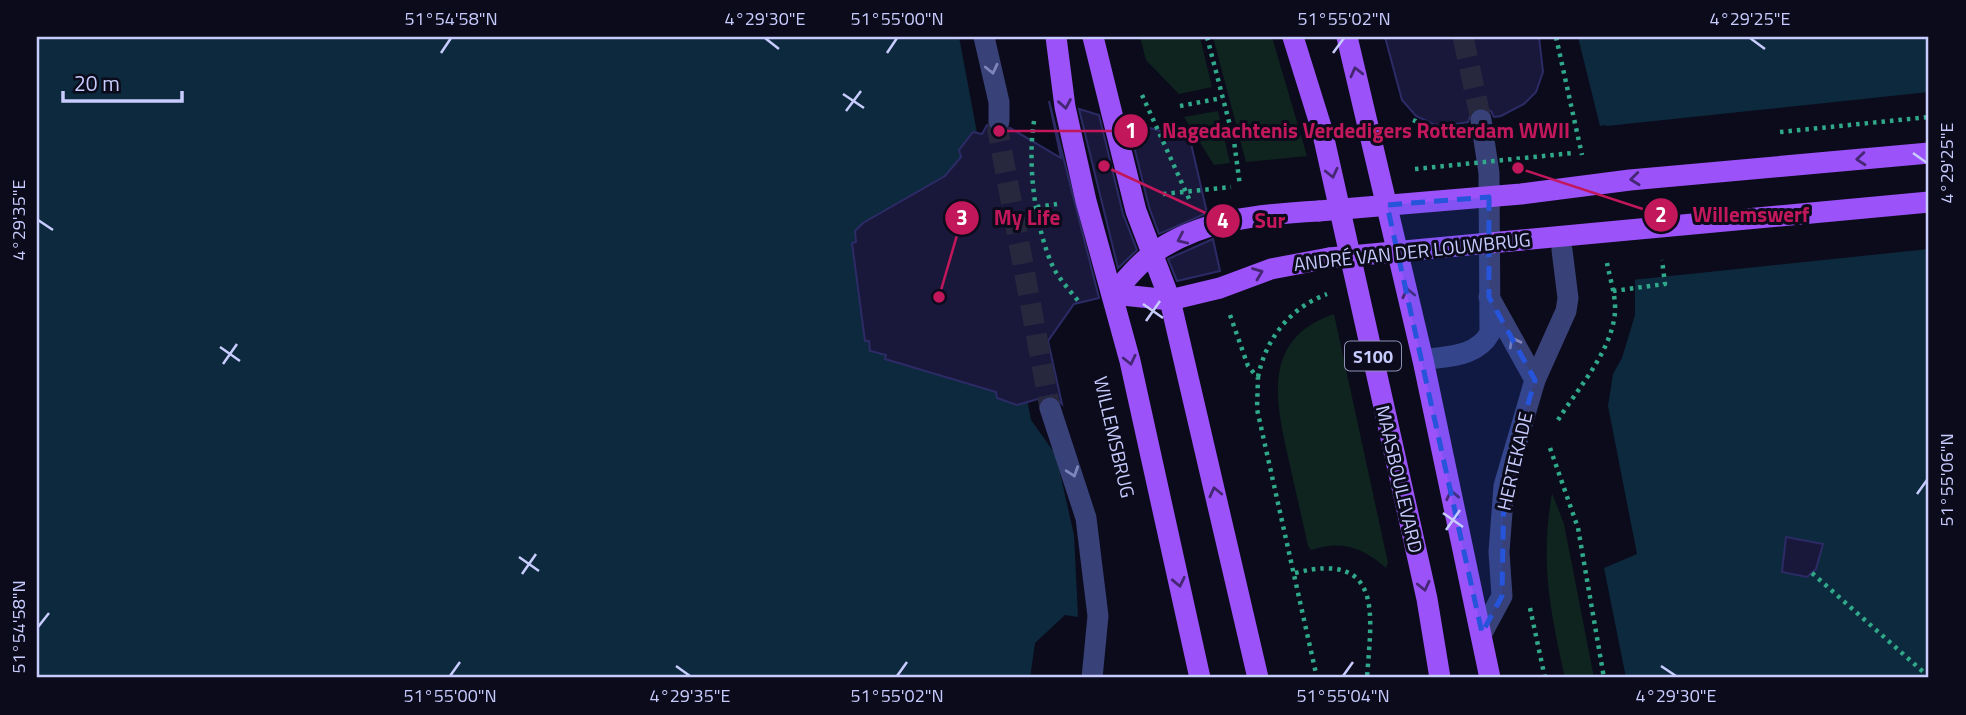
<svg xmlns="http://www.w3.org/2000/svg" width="1966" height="715" viewBox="0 0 1966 715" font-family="'Titillium Web',sans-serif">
<rect width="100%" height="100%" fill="#0b0b1b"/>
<!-- green -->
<g fill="#0f241f">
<path d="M1140,37H1200L1212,87L1179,94L1146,60Z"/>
<path d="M1213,37H1272L1307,156L1246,162Z"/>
<path d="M1218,111L1230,163L1214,165L1184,117Z"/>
<path d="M1334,314L1388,563L1386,568C1362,547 1342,540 1311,550L1308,546C1302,518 1295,489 1289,461C1276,403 1260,339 1334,314Z"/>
<path d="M1552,493L1564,524L1594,678H1565C1550,609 1540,564 1552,493Z"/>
</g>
<!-- water -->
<g fill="#0d293d">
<path d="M37,37H959L1031,420L1056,455L1074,535L1078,617L1065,615L1035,643L1030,678H37Z"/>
<path d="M1578,37H1929V678H1626L1604,568L1637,554L1608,406L1613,374L1622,358L1635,315V280L1627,249L1606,125L1600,126Z"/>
</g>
<!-- pier -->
<path fill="#0b0b1b" d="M1929,92V249L1632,280L1623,250L1603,128L1597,127Z"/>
<!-- building -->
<g fill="#19183b" stroke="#2c2b66" stroke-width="2">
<path d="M1385,37H1539L1543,72L1536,92L1524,104L1501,116L1494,117L1491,111L1480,107L1472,110L1468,122L1443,126L1433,124L1416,116L1402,100Z"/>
<path d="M1049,101L1099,298L1074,304L1048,341L1062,404L1052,395L1017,405L997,398L996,392L885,359L886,355L870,351L869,341H865L852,243L856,242L855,231L863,223L945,176L961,157L959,150L973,132L982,134L987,125L998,134L1010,128L1061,158Z"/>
<path d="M1079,109L1099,115L1123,214L1137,250L1118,268Z"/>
<path d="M1128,122L1190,139L1207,213L1159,234L1149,207Z"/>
<path d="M1213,239L1220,271L1177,281L1168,259Z"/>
<path d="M1786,537L1823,544L1816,569L1807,577L1782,572Z"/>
</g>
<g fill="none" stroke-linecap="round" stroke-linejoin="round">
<!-- minor-tunnel -->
<g stroke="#27283d" stroke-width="21" stroke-dasharray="21 10" stroke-linecap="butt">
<path d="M1463,37L1481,120"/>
<path d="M999,121L998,131L1050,408"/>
</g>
<!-- path -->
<g stroke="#30a88a" stroke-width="4.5" stroke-dasharray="3.5 5" stroke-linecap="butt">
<path d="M1207,37L1234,141L1240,186"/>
<path d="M1556,37L1582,155"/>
<path d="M1142,95L1190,201"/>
<path d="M1180,106L1222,98"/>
<path d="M1413,120L1438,131H1453"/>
<path d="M1034,121C1027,164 1035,229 1054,269C1061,281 1071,292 1080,303"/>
<path d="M1163,194L1231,187"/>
<path d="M1037,207L1057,204"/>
<path d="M1613,291L1665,284L1662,260"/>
<path d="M1230,315L1248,366L1258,378L1257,409L1317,678"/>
<path d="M1258,377C1266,338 1290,308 1327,294"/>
<path d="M1558,420C1578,388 1612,351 1615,312C1616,296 1610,279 1607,263"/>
<path d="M1550,448L1578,528L1604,678"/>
<path d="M1295,573C1385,550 1371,617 1367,678"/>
<path d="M1812,573L1929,677"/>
<path d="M1530,608L1545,678"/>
</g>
<!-- minor -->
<g stroke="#384178" stroke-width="21">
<path d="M984,37L999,102V121"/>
<path d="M1423,360C1447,356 1477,357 1490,333L1489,173L1481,120"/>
<path d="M1535,380L1566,311L1568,298L1562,250"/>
<path d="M1050,408L1086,518L1098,616L1092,678"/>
<path d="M1482,633L1502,596L1499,552L1504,486L1535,380L1489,297"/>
</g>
<!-- major -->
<g stroke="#9b52f9" stroke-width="21">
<path d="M1056,37L1065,107L1086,201L1130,361L1200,678"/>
<path d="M1093,37L1136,211L1170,300L1258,678"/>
<path d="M1293,37L1322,130L1427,599L1440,678"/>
<path d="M1347,37L1423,360L1490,678"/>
<path d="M1113,294C1125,281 1137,265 1151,255C1199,219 1262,214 1319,211"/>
<path d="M1113,294L1170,300L1220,288L1271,269L1329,258"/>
</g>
<!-- path-bridge -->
<g stroke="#30a88a" stroke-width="4.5" stroke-dasharray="3.5 5" stroke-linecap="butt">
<path d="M1780,132L1929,117"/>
<path d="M1415,169L1573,153"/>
</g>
<!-- major-bridge -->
<g stroke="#9b52f9" stroke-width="21">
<path d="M1319,211L1521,194L1630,180L1929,153"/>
<path d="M1329,258L1929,202"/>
</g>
</g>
<!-- one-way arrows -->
<defs><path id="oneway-chevron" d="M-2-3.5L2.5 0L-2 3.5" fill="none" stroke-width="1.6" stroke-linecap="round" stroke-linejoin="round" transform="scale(1.75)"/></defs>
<g stroke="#8086ba">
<use href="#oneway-chevron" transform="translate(992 69) rotate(77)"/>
<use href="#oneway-chevron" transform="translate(1514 342) rotate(-118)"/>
<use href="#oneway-chevron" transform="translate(1073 472) rotate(71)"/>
</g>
<g stroke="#452774">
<use href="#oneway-chevron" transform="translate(1356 72) rotate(-104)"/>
<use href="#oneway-chevron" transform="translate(1065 104) rotate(80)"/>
<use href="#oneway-chevron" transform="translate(1861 159) rotate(175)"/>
<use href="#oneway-chevron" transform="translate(1332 173) rotate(77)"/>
<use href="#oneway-chevron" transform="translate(1635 179) rotate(174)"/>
<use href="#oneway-chevron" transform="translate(1182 239) rotate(155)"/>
<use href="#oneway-chevron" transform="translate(1258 273) rotate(-21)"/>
<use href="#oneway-chevron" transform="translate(1408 293) rotate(-103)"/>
<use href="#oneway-chevron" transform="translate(1130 360) rotate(77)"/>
<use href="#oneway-chevron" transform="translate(1215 492) rotate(-103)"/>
<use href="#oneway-chevron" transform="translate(1452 495) rotate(-102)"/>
<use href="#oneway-chevron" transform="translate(1179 582) rotate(78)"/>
<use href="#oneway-chevron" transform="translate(1424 586) rotate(77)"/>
</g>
<!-- marked area -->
<path fill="#2654da" fill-opacity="0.2" stroke="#2654da" stroke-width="5" stroke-dasharray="14 9" stroke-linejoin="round" d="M1489,197V297L1535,380L1504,486L1502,596L1482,633L1387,205Z"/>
<!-- ticks -->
<path fill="none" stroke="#c7cbfd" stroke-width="2.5" d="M765,38L779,49M1750,38L1765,49M441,53L451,38M887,53L897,38M1333,53L1344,38M843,94L864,108M846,111L861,91M1913,153L1927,163M38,220L53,230M1143,304L1163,318M1146,321L1160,301M220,347L240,361M223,364L237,344M1917,494L1927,480M1443,513L1463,527M1446,530L1460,510M519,557L539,571M522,574L536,554M38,627L49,613M676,666L690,676M1661,666L1676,676M450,676L460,662M897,676L907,662M1343,676L1353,662"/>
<g text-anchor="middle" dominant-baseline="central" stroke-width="6" stroke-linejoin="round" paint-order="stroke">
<!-- shield labels -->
<rect fill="#0b0b1b" stroke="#8f91b9" stroke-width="2" x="1345" y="341.5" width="56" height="29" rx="5"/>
<g font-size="18" font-weight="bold" fill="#c7cbfd">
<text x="1373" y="356">S100</text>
</g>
<!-- street labels -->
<g font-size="19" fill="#c7cbfd" stroke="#0b0b1b">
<text transform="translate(1412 251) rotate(-6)">ANDRÉ VAN DER LOUWBRUG</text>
<text transform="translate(1115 437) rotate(77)">WILLEMSBRUG</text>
<text transform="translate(1514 461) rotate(-77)">HERTEKADE</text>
<text transform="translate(1400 479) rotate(77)">MAASBOULEVARD</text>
</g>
</g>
<!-- callouts -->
<path fill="none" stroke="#c2185b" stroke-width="2.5" d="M999 131L1131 131M1518 168L1661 215M939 297L962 218M1104 166L1223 221"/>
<g fill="#c2185b" stroke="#0b0b1b" stroke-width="2.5">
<circle cx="999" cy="131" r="7"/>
<circle cx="1518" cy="168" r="7"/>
<circle cx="939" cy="297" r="7"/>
<circle cx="1104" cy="166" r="7"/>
<circle cx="1131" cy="131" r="18"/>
<circle cx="1661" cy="215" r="18"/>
<circle cx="962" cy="218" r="18"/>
<circle cx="1223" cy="221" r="18"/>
</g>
<g font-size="21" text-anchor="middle" font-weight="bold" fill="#fff">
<text x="1131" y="138">1</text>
<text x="1661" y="222">2</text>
<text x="962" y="225">3</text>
<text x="1223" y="228">4</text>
</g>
<g font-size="21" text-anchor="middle" font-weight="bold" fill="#c2185b" stroke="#0b0b1b" stroke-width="6" stroke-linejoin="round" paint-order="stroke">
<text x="1366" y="138">Nagedachtenis Verdedigers Rotterdam WWII</text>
<text x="1751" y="222">Willemswerf</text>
<text x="1027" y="225">My Life</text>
<text x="1270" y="228">Sur</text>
</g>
<!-- border -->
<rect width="1966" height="715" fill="none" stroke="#0b0b1b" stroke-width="77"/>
<!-- scale -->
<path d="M63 91v10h119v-10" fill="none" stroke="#c7cbfd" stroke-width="3.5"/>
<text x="74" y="91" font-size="21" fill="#c7cbfd" stroke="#0b0b1b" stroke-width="5" paint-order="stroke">20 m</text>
<rect x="38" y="38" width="1889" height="638" fill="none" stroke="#c7cbfd" stroke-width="2.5"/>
<g font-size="18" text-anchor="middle" fill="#c7cbfd">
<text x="451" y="25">51°54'58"N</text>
<text x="765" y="25">4°29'30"E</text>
<text x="897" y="25">51°55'00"N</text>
<text x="1344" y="25">51°55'02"N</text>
<text x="1750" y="25">4°29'25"E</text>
<text transform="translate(1947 163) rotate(-90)" y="6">4°29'25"E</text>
<text transform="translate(19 220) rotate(-90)" y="6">4°29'35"E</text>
<text transform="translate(1947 480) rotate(-90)" y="6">51°55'06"N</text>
<text transform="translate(19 627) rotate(-90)" y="6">51°54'58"N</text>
<text x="450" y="702">51°55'00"N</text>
<text x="690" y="702">4°29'35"E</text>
<text x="897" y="702">51°55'02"N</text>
<text x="1343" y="702">51°55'04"N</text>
<text x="1676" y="702">4°29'30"E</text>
</g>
</svg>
